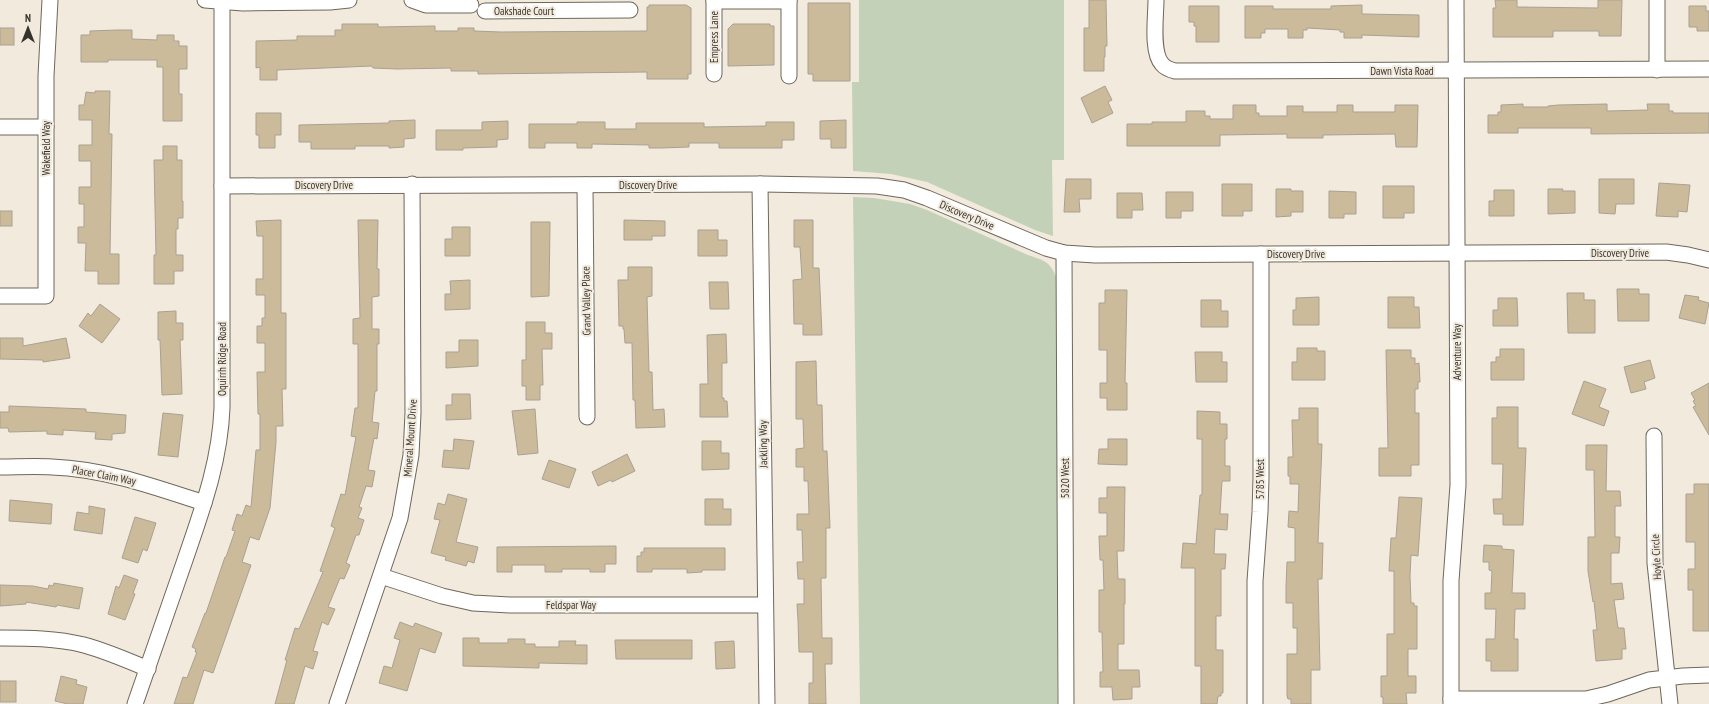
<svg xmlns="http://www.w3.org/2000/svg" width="1709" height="704" viewBox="0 0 1709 704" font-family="'PT Sans Narrow',sans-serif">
<rect width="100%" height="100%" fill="#f2eadc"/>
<!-- grass -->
<g fill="#c3d1b9">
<path d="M859,0H1064V160H1052L1053,236L1035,230L927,182L891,174L853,171L852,82H859Z"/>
<path d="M853,197L874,198L910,204L927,210L1028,255C1045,261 1050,261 1057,279V704H860Z"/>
</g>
<!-- building -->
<g fill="#ccbb9a" stroke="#a8a193">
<path d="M1089,0H1106L1107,46H1105V57H1104V71H1084V28H1089Z"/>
<path d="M1495,0H1517V7L1598,8V0H1622L1621,36H1599V31H1553V37H1493V8H1496Z"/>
<path d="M808,3H850V81H813V74H808Z"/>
<path d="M649,5H686L691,8V74H688V79H647V72L478,74V71H451V68L397,69L373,68L372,66L277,70V80H260V67L256,68V41L297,40V36H335V30H342V24H378V27L435,26V31H458V28H474V31L501,32L647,31V7H649Z"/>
<path d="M1362,5V14L1419,15V37L1362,35V38H1344V32H1340V30L1307,28V30H1303V38H1288V29H1265V33H1261V38H1245V6H1273V9H1331V6Z"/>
<path d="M1189,6H1219V42H1196V26H1194V22H1189Z"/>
<path d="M1689,6H1706V11H1709V31H1697V27H1689Z"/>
<path d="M733,24H770V26H774V65L728,66V29Z"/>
<rect x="0" y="28" width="14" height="17"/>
<path d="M117,30H132V39L157,40V35H174V41H179V46H187V69H179V94H182V121H163V67H157V60H108V62H81V35H90V31Z"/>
<path d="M1105,86L1112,100L1108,102L1113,113L1092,123L1081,98Z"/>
<path d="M95,91H110L109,134H112L110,254H119V284H98V271H85L86,243H78V227H84V204H79V187H91V161H79V145H92V120H79V105H84L86,92L95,93Z"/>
<path d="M1523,104V107H1548V106L1558,105L1607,104V111L1648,110L1647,104H1669V111H1673V113H1709V133L1591,134V128H1518V133H1488V115H1498V112H1501V105Z"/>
<path d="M1233,105H1256V113H1259V116H1287V106H1303V112H1337V105H1353V112H1395V105H1418L1417,147H1396L1395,134L1323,135V138H1287V134L1220,135V146H1127V124H1152V122H1186V111H1205V116H1210V119H1233Z"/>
<path d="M256,113H281V135H275V148H259V135H256Z"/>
<path d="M415,120V138L404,139V147L389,148V146H355V149H311V142H299V125L389,123V121Z"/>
<path d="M846,120V148H831V139H820V121Z"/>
<path d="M508,121V139L497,140V147L463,148V150H436V130H482V122Z"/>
<path d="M577,122H605V129H636V123H704V127L766,126V122H794V140H782V148H719V143H689V147L661,148H649V145L592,144V148H577V143H545V148H529V124H577Z"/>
<path d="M163,146H177V160H182V201H183V218H178V229H176V255H183V271H174V284H154V255H156L154,160H163Z"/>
<path d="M1066,179H1091V199H1079L1080,212H1064Z"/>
<path d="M1599,179H1634V204H1616L1615,214L1599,213Z"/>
<path d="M1659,183L1690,185L1687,212L1678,211V217L1656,216Z"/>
<path d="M1222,184H1252V211H1243V216H1222Z"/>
<path d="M1383,186H1414V213H1404V218H1383Z"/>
<path d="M1276,189H1291V191H1303V212H1291V216L1276,217Z"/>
<path d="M1548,189H1563L1562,191H1575V213L1548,214Z"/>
<path d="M1494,190H1514V216H1489V201H1494Z"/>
<path d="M1329,191L1356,192V214H1344V218H1329Z"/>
<path d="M1166,192H1193V211H1181V218H1166Z"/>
<path d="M1117,193H1142L1143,210H1132V218H1117Z"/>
<rect x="0" y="211" width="12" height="15"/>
<path d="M281,220V313H286V389H282L283,426H276V442L270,508L259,540L250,537L242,562L251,565L213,673L204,670L193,704H174L183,677L187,678L197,652H195L196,649L192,647L205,613H206L225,557H226L235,531L232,530L237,514L242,516L246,505L251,507L256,450H260V414H258L257,372H265V343H257V326H262V318H265V295H256V279H263V236H257L256,221Z"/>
<path d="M358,220H378L377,269H379V296L372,297V329H379V344H377V391H375L372,422L379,423L377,439L374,438L368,470L375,471L372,487L366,486L359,507L362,508L358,518L364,520L359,535H356L346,563L350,565L344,579L340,578L328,607L335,609L328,625L322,622L313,651L318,652L313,669L305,666L294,704H275L287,660H285L295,628L299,629L323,572L320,571L335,528L331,526L341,494L345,495L356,437L351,436L355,408H358V344H353V319L360,318Z"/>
<path d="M624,220L665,221V236H652V240H624Z"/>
<path d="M794,220H813V268H819L822,335H803V324H794L793,280L802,279L800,247H794Z"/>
<path d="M531,222H550L549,296L531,297Z"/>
<path d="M452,227H470V256H445V239H452Z"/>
<path d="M698,230H718V240H727V256H698Z"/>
<path d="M628,267H652V296L647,297L649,372H652L653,410L664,409L665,427L636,428L635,400H633L632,343H625L624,329H623V326H619L618,280H628Z"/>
<path d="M470,280V309L445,310V294H451L450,281Z"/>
<path d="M709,282H728L729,309H710Z"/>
<path d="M1617,289H1639V294H1649V321H1618Z"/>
<path d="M1105,290H1127L1125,383H1127V410H1107V398H1100V383H1107V350H1099V303H1105Z"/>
<path d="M1567,293H1584V300H1595V333H1568Z"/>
<path d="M1685,295L1699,297L1698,300L1709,303L1705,324L1679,318Z"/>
<path d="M1319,297V325H1293V310H1296V298Z"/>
<path d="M1388,297H1414V307H1419L1420,328H1388Z"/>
<path d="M1498,298H1517L1518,326H1493V310H1498Z"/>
<path d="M1201,300H1221V311H1228V327H1201Z"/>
<path d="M100,304L120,319L102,343L79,326L88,313L91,316Z"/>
<path d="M176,311V323H183V340H180L182,394L162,395L160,340H158V312Z"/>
<path d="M526,322H545V333H552V349H542L543,385H540V400H526V386H522V360H526Z"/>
<path d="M726,334L727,363H722V398H724V401H727L728,417H700V384H708L707,335Z"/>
<path d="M0,338H23V346L66,338L70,358L43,362V360L0,359Z"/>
<path d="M459,340H478V366L446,368V352H459Z"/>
<path d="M1297,348H1317V351H1325V380H1292V362H1297Z"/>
<path d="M1500,349H1524V380H1491V362H1496V357H1500Z"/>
<path d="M1386,350H1411V358H1415V364L1419,363L1420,382H1418V389H1415V413H1419V465H1411V476H1379V448H1388Z"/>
<path d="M1195,352H1222V362H1227V382H1196Z"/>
<path d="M1650,360L1655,378L1644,382L1646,389L1631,393L1624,367Z"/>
<path d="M816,361L817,405H822L823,451H827L829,502L830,528H826V578H821L822,638H832V664H825L826,704H809V683H813V652H799L798,620L797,604H804V579H798L797,562H803L802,530H797V514H809L808,481H804V467H796V449L804,448L803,419H796V362Z"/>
<path d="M1584,381L1606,389L1599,407L1609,411L1604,426L1572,414Z"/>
<path d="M1709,383V435L1693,407L1696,406L1693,401L1695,400L1691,393Z"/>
<path d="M452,394H470L471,419L446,420V405H452Z"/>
<path d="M9,406L86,409V412L126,415L125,433L112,434V440L95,439L96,432L63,430V435L47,434V431L9,432L8,428H0V412H9Z"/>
<path d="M1497,407H1518V448H1526L1523,525H1503V514H1494L1493,499H1502L1503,464H1492V418H1497Z"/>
<path d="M1299,408H1318V444H1322L1318,543H1323L1322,579H1318L1320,670H1311V704H1291V699H1288L1287,696V654H1297V628H1293V603H1286V587L1287,562H1295V528L1288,527L1289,511L1298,512L1299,484H1290V476H1288V457H1293L1292,420H1299Z"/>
<path d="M535,409L538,453L518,455L512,411Z"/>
<path d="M1197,411L1220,412V424H1227V439H1225V466H1230V481H1222L1220,514H1228L1227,530L1215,529L1214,554H1226L1225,569H1221V616H1216V650H1223V693H1221V696H1218L1217,704H1201V666H1195V568H1181L1183,543L1196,544L1200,495H1202V439H1197Z"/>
<path d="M163,413L183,415L178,457L158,455Z"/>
<path d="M454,439L474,441L469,469L442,467L444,450L453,451Z"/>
<path d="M1108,439H1127V465L1098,464L1099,449H1108Z"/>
<path d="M702,441H721V453H729V469L702,470Z"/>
<path d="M1586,445H1607L1606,491H1620L1621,506H1615V537H1620L1619,553H1611V584L1622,583L1624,599L1614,600L1618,628H1624L1626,649H1622V659L1596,661L1593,630H1597L1594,601L1593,602L1588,571V537H1595L1594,470H1586Z"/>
<path d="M627,454L635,471L612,482L611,480L598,486L592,472Z"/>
<path d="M549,460L576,469L569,488L542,479Z"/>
<path d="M1694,484H1709V631H1693V590H1688V569H1695V542H1686V494H1694Z"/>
<path d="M1107,487H1125L1124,551H1117L1118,579H1125V604H1124V644H1118V670H1139L1140,687H1132V699L1113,700L1112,687H1100V672H1103L1102,632H1099V590H1104L1103,560H1100L1099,536H1107V513H1099V498H1107Z"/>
<path d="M448,494L467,499L456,542L478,547L474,563L468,561L466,566L445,560L446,557L431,553L440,520L434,519L438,503L445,505Z"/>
<path d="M1399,497L1422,498L1418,556L1411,555L1410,576L1411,603H1414V606H1417V649H1408V676H1416V693H1406L1407,704H1383V697H1381V676H1387V634H1394V571H1389L1391,538H1396Z"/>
<path d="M705,499H723V509H731V525H705Z"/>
<path d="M10,500L52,504L51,524L9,521Z"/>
<path d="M89,506L105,509L102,534L74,530L77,512L89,514Z"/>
<path d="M135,517L156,523L147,551L143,549L138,563L122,558Z"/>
<path d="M1484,545L1502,546V549L1514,550L1512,593H1525V609H1515L1514,639H1518V671H1491V661H1486V639H1495L1496,609H1485V593H1491L1492,571L1489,570V562H1483Z"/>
<path d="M616,546V564H605V572H590V569H562V572H545V565H512V572H497V547Z"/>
<path d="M644,548H725V570H702V572L687,573V569H652V572H637V556H641V552H644Z"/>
<path d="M124,575L138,580L133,593L135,594L125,620L108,614L116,586L119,588Z"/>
<path d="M54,583L83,588L79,609L57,605L56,607L26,602V604L0,606V585L33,586L48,589L49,585L53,586Z"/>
<path d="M400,622L413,627L415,623L442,633L435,653L420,648L407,691L379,683L384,666L392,668L400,640L394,638Z"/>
<path d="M463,638H479V643H508V639H525V644H535V647H559V641H576L575,645H587V664L539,663V668L463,666Z"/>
<path d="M615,640H692V659H616Z"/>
<path d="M734,641L735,668L716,669L715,642Z"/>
<path d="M61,676L77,680L76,684L87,687L83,704H68L55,701Z"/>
<rect x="0" y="681" width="16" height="21"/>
</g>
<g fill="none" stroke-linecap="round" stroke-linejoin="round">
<!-- minor casing -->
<g stroke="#6e675b" stroke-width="17">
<g id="minor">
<path d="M205,0L243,3L330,2L349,0"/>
<path d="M412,0L426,5H471"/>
<path d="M789,0V76"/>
<path d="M1156,0C1156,16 1151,52 1162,64C1165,68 1171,70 1175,71L1709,69"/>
<path d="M1657,0V70"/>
<path d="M714,1H789"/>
<path d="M485,11L630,10"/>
<path d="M714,74V0"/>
<path d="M0,127H46"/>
<path d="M760,184L767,704"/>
<path d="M585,185L587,417"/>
<path d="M222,186L760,184L877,186L904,190L927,198L1046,248L1064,253L1095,255L1666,252L1688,255L1709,260"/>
<path d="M1064,253L1066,704"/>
<path d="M0,296H46V76L50,0"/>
<path d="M1654,436L1655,563L1670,704"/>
<path d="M0,467C17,467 35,466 52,467C105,469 155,487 204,503"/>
<path d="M381,576L442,596L473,603L510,605H765"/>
<path d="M0,638C28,638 56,638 84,645C106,651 127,660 148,669"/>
<path d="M1451,699H1586L1608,694L1649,680L1683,676L1709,675"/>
<path d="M135,704C152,656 168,608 185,560C202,510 220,462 222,408V0"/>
<path d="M337,704L400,518L411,455L413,413L412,184"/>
<path d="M1255,704V581L1260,512L1261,478V254"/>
<path d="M1451,704V581L1458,485L1456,0"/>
</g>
</g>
<!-- minor -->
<use href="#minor" stroke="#fff" stroke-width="15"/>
</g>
<g text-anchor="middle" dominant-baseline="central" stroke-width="4" stroke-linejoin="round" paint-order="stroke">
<!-- street labels -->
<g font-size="11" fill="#36332e" stroke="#f2eadc">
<text x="524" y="11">Oakshade Court</text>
<text transform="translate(714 37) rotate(-90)">Empress Lane</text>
<text x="1402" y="71">Dawn Vista Road</text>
<text transform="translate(46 148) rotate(-90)">Wakefield Way</text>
<text x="324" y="185">Discovery Drive</text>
<text x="648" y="185">Discovery Drive</text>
<text transform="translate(967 215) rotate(23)">Discovery Drive</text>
<text x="1620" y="253">Discovery Drive</text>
<text x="1296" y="254">Discovery Drive</text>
<text transform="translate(586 301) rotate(-91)">Grand Valley Place</text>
<text transform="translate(1457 352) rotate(-90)">Adventure Way</text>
<text transform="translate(222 359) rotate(-90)">Oquirrh Ridge Road</text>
<text transform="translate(410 438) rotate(-86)">Mineral Mount Drive</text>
<text transform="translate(763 444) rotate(-91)">Jackling Way</text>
<text transform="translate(104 475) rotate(11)">Placer Claim Way</text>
<text transform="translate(1065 478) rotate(-90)">5820 West</text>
<text transform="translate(1260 479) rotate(-90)">5785 West</text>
<text transform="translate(1656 557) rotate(-93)">Hoyle Circle</text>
<text x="571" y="605">Feldspar Way</text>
</g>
</g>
<!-- north arrow -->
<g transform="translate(28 28)" stroke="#f2eadc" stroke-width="3" paint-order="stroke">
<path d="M0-3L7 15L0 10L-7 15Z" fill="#36332e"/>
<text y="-6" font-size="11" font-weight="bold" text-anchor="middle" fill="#36332e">N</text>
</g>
</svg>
